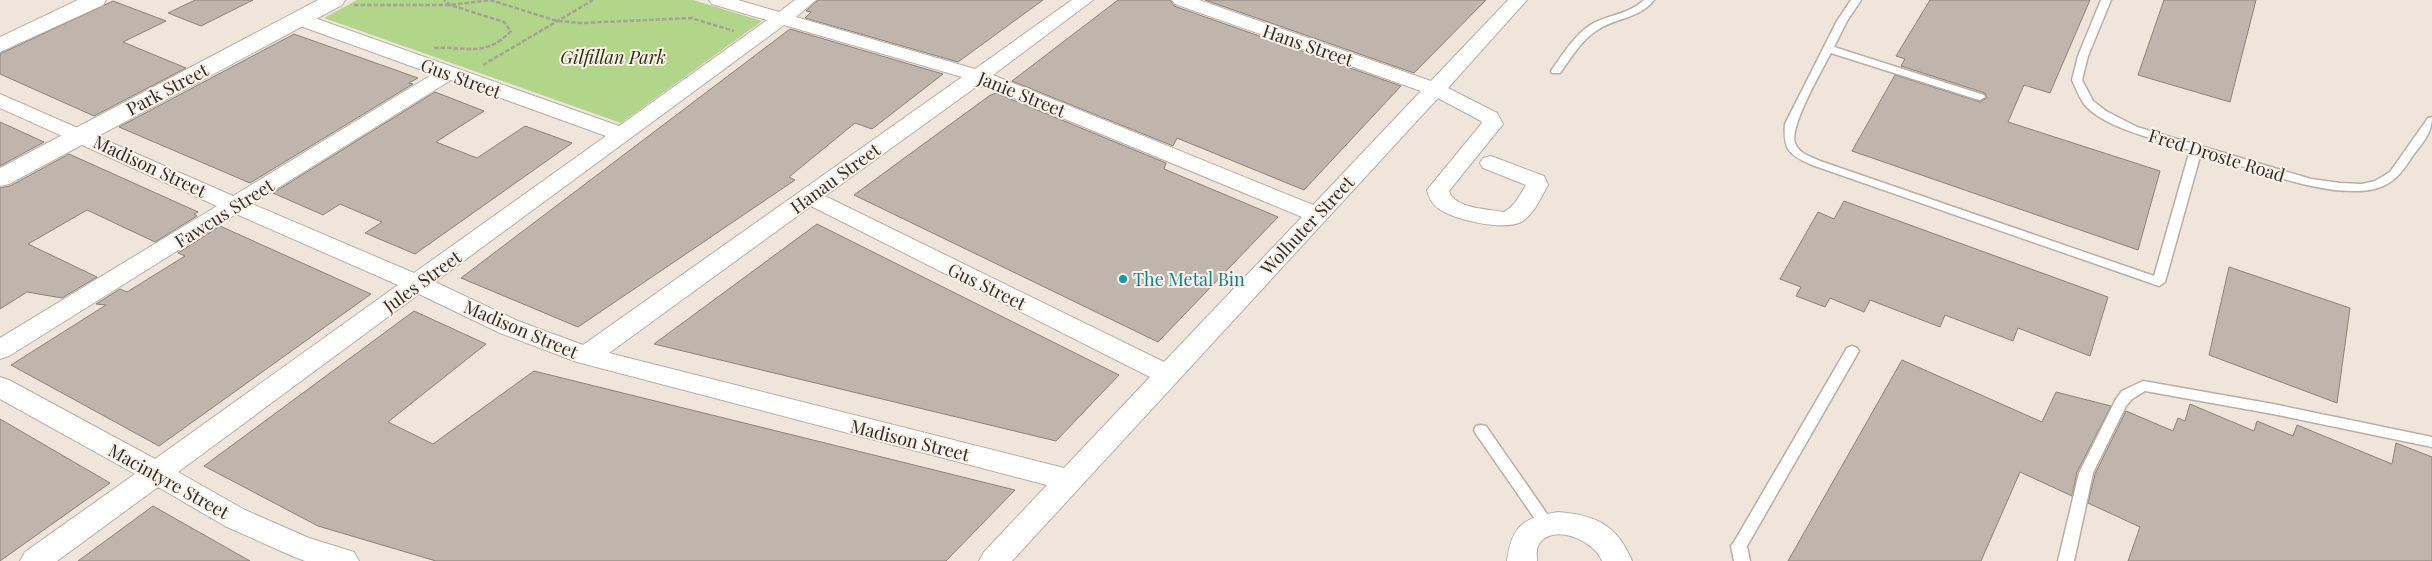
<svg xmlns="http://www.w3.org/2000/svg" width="2432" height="561" viewBox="0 0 2432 561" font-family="'Playfair Display',serif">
<rect width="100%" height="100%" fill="#f0e5db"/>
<!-- green -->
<path fill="#b1d689" d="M357,0H693L762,21L621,123L324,18Z"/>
<!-- building -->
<g fill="#bfb5ac" stroke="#8b8279">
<path d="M195,0H253L201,26L168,13Z"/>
<path d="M818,0H1043L958,62L805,18L811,12L806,11Z"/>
<path d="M1118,0H1170L1174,6L1401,86L1304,190L1177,138L1173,146L1012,81Z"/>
<path d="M1205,0H1486L1414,73Z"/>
<path d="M1930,0H2090L2050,93L2024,85L2008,122L2160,171L2138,250L1852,151L1895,75L1980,102L1987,98L1985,93L1901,66L1905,59L1896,56Z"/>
<path d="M2164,0H2256L2230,102L2138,75Z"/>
<path d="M113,1L166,21L123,42L186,68L94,116L0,74V54Z"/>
<path d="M790,29L943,74L872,129L855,123L789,177L795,180L578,327L461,278Z"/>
<path d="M294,34L418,78L409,83L413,84L250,183L119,127Z"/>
<path d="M435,92L484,111L436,142L477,158L525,126L572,143L415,254L365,233L382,222L340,204L323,215L273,193Z"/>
<path d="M996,93L1166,163L1164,169L1278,217L1158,342L854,195L989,96Z"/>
<path d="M0,122L44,142L0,166Z"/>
<path d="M69,154L198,212L194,214L197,216L155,242L87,210L28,244L97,277L62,298L27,292L0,309V188L10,186Z"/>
<path d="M1844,201L2108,297L2090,356L2018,328L2013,341L1945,315L1940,327L1870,300L1864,312L1830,298L1825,307L1796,296L1801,287L1780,279L1818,212L1834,219Z"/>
<path d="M817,224L1119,375L1056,441L654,344Z"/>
<path d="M220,226L371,294L159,446L11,365L106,305L96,304L120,289L127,292L185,256L178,253Z"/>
<path d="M2229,267L2350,308L2337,403L2209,355Z"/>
<path d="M414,311L486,344L388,422L433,444L534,371L1015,490L946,561H436L318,526L204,466Z"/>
<path d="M1902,360L2042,422L2056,392L2111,406L2077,472L2072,496L2020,472L1981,561H1788Z"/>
<path d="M2190,404L2254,431L2257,421L2293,436L2297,425L2392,464L2396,443L2432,457V561H2128L2140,527L2088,503L2095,474L2126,411L2173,431L2178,418L2185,421Z"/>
<path d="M0,419L110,483L0,561Z"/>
<path d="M153,506L250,561H78Z"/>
</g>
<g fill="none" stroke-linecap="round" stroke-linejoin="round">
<!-- service casing -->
<g stroke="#b8aea5" stroke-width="3">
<g id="service">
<path d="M1644,0H1654C1639,19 1618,17 1599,29C1582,39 1571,58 1560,73H1552L1551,71C1564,53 1577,30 1598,21C1615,14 1630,13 1644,0Z"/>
<path d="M1851,0H1861L1847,21L1834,47L1984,95L1985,97L1980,100L1976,99L1831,53C1822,70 1789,127 1795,143C1799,154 1810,156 1820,161L2154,276L2190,150C2162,141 2103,128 2084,104C2079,97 2076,88 2072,80L2078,56L2101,0H2111L2088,56L2082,80L2093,101L2106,111L2137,127L2311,179L2340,183L2362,184L2375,181L2390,172L2428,118L2432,117C2432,134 2422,143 2412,157C2404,169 2397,180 2383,186C2340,205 2245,166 2201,153L2165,282L2159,286L1812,165C1789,155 1783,150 1785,124L1837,21Z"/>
<path d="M1852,346L1857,348L1859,351L1747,546L1750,561H1734L1731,546L1734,542L1847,348Z"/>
<path d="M2143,381L2273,404L2432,437V447L2273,414L2145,391L2132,399L2126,406L2093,473L2074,561H2058L2079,473L2116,399L2122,391Z"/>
<path d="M1481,425L1486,426L1552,521L1554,525L1552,529L1547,531L1542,529L1476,434L1474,430L1476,426Z"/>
</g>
</g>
<!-- minor casing -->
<g stroke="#b8aea5" stroke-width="2">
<g id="minor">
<path d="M709,0H738L779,12L795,0H816L796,17L975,69L1072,0H1093L993,75L1313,205L1421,91L1175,4L1172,0H1199L1431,81L1508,0H1527L1448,88L1497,113L1503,124L1449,191C1454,209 1489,209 1504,212C1515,206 1520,195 1526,185L1483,168L1480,163L1483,158L1491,156L1544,176L1548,185C1541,197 1534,215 1521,222C1503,231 1455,220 1439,209C1432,204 1429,198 1427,190L1482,123L1481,121L1438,98L1012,561H979L984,552L1047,485L577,362L500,333L419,294L178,472L245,510L309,538L354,552L359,561H305L292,556L225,526L158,487L57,561H20L25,552L135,474L0,399V377L9,380L155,459L398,285L236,214L9,356L0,359V338L217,206L0,108V94L233,196L433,74L292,23L290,19L292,15H306L619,126L767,20L712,4ZM784,25L962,77L583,345L518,321L435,282ZM451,80L606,136L414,273L252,204ZM980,84L1302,217L1164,362L825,196ZM811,206L1150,377L1064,468L609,353Z"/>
<path d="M1558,512C1596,515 1617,525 1632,561H1602C1595,541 1551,521 1538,546C1536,550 1537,556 1537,561H1507C1512,525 1523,518 1558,512Z"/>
</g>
</g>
<!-- primary casing -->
<g stroke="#b8aea5" stroke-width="2">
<g id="primary">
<path d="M78,0H106L103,5L0,52V37Z"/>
<path d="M318,0H345L342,5L9,184L0,186V168Z"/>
</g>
</g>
<!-- path -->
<g stroke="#a8a099" stroke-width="2.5" stroke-dasharray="4.5 2" stroke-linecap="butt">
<path d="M490,0L557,21L582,23L691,18L734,31"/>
<path d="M354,5H450L491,0"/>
<path d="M434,48C467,46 485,58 511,31L504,22L450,5L444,0"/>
<path d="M483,65L593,0"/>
</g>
<!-- service -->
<use href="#service" fill="#fff" fill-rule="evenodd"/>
<!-- minor -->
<use href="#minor" fill="#fff" fill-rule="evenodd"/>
<!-- primary -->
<use href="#primary" fill="#fff" fill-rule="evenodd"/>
</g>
<!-- markers -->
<circle fill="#0f9aa8" stroke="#fdf2e9" stroke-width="2" cx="1123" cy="279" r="5"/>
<g text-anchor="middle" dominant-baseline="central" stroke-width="4" stroke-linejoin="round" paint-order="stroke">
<!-- street labels -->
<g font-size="18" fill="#322e2b" stroke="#fdf2e9">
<text transform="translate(1308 45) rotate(19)">Hans Street</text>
<text transform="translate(461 78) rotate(20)">Gus Street</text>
<text transform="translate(167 89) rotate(-28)">Park Street</text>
<text transform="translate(1022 94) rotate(22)">Janie Street</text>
<text transform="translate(2217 155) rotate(17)">Fred Droste Road</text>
<text transform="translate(150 166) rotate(25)">Madison Street</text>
<text transform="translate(835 178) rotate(-36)">Hanau Street</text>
<text transform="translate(224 213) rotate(-32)">Fawcus Street</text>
<text transform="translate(1307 225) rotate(-47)">Wolhuter Street</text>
<text transform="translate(422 281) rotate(-36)">Jules Street</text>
<text transform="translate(987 286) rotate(26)">Gus Street</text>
<text transform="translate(521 329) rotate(23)">Madison Street</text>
<text transform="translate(910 440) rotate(14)">Madison Street</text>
<text transform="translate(169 481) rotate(29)">Macintyre Street</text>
</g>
<!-- park labels -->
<g font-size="18" font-style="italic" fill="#243411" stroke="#fdf2e9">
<text x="613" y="57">Gilfillan Park</text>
</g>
<!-- culture labels -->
<g font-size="18" fill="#0d838f" stroke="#fdf2e9" text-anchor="start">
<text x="1133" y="279">The Metal Bin</text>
</g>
</g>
</svg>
